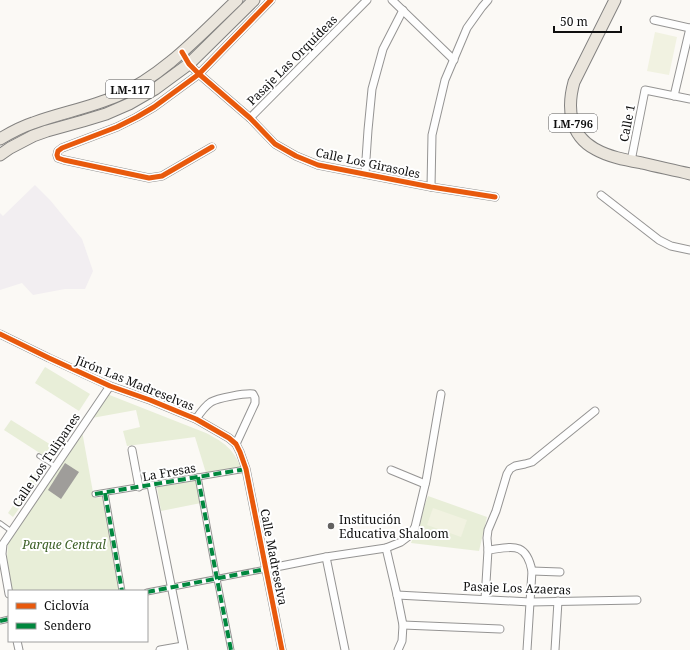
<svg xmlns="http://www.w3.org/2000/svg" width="690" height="650" viewBox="0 0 690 650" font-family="'Noto Serif',serif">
<rect width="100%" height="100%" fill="#fbf9f5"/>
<!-- industrial -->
<path fill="#f2eef1" d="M35,185L50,200L82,239L93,271L85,289H65L33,295L22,283L0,290V213L3,216Z"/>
<!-- green -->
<g fill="#e8eed8">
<path d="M45,367L90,394L79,411L35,383Z"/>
<path d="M107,394L206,433C225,443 232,448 241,467L206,473L195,437L127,446L123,431L140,427L136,410L92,418Z"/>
<path d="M11,420L56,448L49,459L4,430Z"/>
<path d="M82,431L94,498L103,497L119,591H11L7,557L8,544L23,520Z"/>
<path d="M37,471L43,475L13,517L8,513Z"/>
<path d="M196,479L201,503L161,511L157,487Z"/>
<path d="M428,496L487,517L479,551L411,543Z"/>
</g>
<!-- pitch -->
<g fill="#f1f2e1">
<path d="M655,32L677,37L669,75L647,71Z"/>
<path d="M433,508L467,520L461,537L427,525Z"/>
</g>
<!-- building -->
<path fill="#9f9d9a" d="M65,463L79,472L61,499L48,490Z"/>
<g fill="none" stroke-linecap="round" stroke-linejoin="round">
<!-- service casing -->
<g stroke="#959493" stroke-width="5.5">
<g id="service">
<path d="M39,456L55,466"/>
<path d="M0,523L11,531"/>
</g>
</g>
<!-- pedestrian casing -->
<g stroke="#959493" stroke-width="7">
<g id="pedestrian">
<path d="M198,477L217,579L231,650"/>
<path d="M105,493L122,591"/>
<path d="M95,494L246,469"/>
<path d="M147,592L266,569"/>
<path d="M0,621L9,619"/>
</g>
</g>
<!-- minor casing -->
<g stroke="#959493" stroke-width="9">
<g id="minor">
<path d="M392,0L454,60"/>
<path d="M654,20L690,28"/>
<path d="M182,52L189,64L199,74L250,118L275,144L296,156L318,165L431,187L495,197"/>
<path d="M674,96L690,28"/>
<path d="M250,118L367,0"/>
<path d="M212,147L162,176L149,178L64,160L58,158L57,155L58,151L62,148L117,127L137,117L154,107L199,74L271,0"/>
<path d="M631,161L645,90L690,99"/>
<path d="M365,174L368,130L372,89L383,49L403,10"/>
<path d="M431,187L432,135L445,80L467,28L482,7L488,0"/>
<path d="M601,195L659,240L671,246L690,250"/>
<path d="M0,334L49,358L110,386L150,400L196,419L229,438L236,444L240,452L246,469L282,650"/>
<path d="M196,419C200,413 205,406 211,402C218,398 245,393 253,394L255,398V403L236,444"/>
<path d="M132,450L139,487"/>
<path d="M391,470L425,484"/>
<path d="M151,485L184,650"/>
<path d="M386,548L397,595L403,625L402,641L398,650"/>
<path d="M488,550C512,547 526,541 532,571L527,650"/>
<path d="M326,557L345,650"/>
<path d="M266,569L326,557L386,548L401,542L409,536L415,527L426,481L441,394"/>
<path d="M532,571L560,572"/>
<path d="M9,594L2,554L3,544L110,386"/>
<path d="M397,595L530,602L637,600"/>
<path d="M485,599L488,550L487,538L488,530L496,511L507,474L510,469L515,466L525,464L532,462L595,411"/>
<path d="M403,625L500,629"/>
<path d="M17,641L19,650"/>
<path d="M160,650L183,646"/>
<path d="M555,650L558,601"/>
</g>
</g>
<!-- primary casing -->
<g stroke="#838280" stroke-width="13">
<g id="primary">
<path d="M615,0L574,82C567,107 569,135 595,149C609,157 626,160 642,163C658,167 674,170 690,174"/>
<path d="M0,139C10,133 21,127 33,123C60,113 89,108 117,96C164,75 200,35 237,0"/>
<path d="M0,155L10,148L33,136L47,131L83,121L106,114L129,104L155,89L189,64L254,0"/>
</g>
</g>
<!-- service -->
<use href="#service" stroke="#fefefe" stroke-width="3.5"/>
<!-- pedestrian -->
<use href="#pedestrian" stroke="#fefefe" stroke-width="5"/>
<!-- minor -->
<use href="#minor" stroke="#fefefe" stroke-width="7"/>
<!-- primary -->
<use href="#primary" stroke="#eae5dc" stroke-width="11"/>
<!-- quiet -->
<g stroke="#00873e" stroke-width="4" stroke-dasharray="8 4" stroke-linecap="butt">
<path d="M198,477L217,579L231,650"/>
<path d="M105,493L122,591"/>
<path d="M95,494L246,469"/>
<path d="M147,592L266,569"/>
<path d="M0,621L9,619"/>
</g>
<!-- cycleway casing -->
<g stroke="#fff" stroke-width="8">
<g id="cycleway">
<path d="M182,52L189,64L199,74L250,118L275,144L296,156L318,165L431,187L495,197"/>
<path d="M212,147L162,176L149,178L64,160L58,158L57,155L58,151L62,148L117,127L137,117L154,107L199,74L271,0"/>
<path d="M0,334L49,358L110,386L150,400L196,419L229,438L236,444L240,452L246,469L282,650"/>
</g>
</g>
<!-- cycleway -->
<use href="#cycleway" stroke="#e8590c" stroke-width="5"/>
</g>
<!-- markers -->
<circle fill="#626160" stroke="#fff" stroke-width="1.5" cx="331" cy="526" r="4"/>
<g text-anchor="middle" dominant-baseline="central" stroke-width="4" stroke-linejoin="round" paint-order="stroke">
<!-- shield labels -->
<g fill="#fff" stroke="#575757" stroke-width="1">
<rect x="106" y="80" width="48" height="18" rx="3"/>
<rect x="549" y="114" width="48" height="18" rx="3"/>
</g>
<g font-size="11" font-weight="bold" fill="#0f0f0f">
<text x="130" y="89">LM-117</text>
<text x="573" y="123">LM-796</text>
</g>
<!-- street labels -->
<g font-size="12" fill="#0f0f0f" stroke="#fff">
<text transform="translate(292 60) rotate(-45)">Pasaje Las Orquídeas</text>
<text transform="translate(627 123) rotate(-79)">Calle 1</text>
<text transform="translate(368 163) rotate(12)">Calle Los Girasoles</text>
<text transform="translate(135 383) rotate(22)">Jirón Las Madreselvas</text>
<text transform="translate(46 460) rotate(-56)">Calle Los Tulipanes</text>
<text transform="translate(169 472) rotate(-10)">La Fresas</text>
<text transform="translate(274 557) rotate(79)">Calle Madreselva</text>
<text transform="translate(517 588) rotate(2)">Pasaje Los Azaeras</text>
</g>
<!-- poi labels -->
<g font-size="12" fill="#0f0f0f" stroke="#fff" text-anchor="start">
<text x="339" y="519">Institución<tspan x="339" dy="14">Educativa Shaloom</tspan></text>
</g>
<!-- park labels -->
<g font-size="12" font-style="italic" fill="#3c6027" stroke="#fff">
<text x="64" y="544">Parque Central</text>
</g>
</g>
<!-- legend -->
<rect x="8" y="590" width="140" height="52" fill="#ffffff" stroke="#9f9f9f"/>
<rect x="16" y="603" width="20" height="6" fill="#e8590c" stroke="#9f9f9f"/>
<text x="44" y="610" font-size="12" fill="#0f0f0f">Ciclovía</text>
<rect x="16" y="623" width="20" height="6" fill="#00873e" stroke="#9f9f9f"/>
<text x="44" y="630" font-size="12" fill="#0f0f0f">Sendero</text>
<!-- scale -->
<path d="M554 26v6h67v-6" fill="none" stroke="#0f0f0f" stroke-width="2"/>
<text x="560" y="26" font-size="12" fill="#0f0f0f" stroke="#ffffff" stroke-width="3" paint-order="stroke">50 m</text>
</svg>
